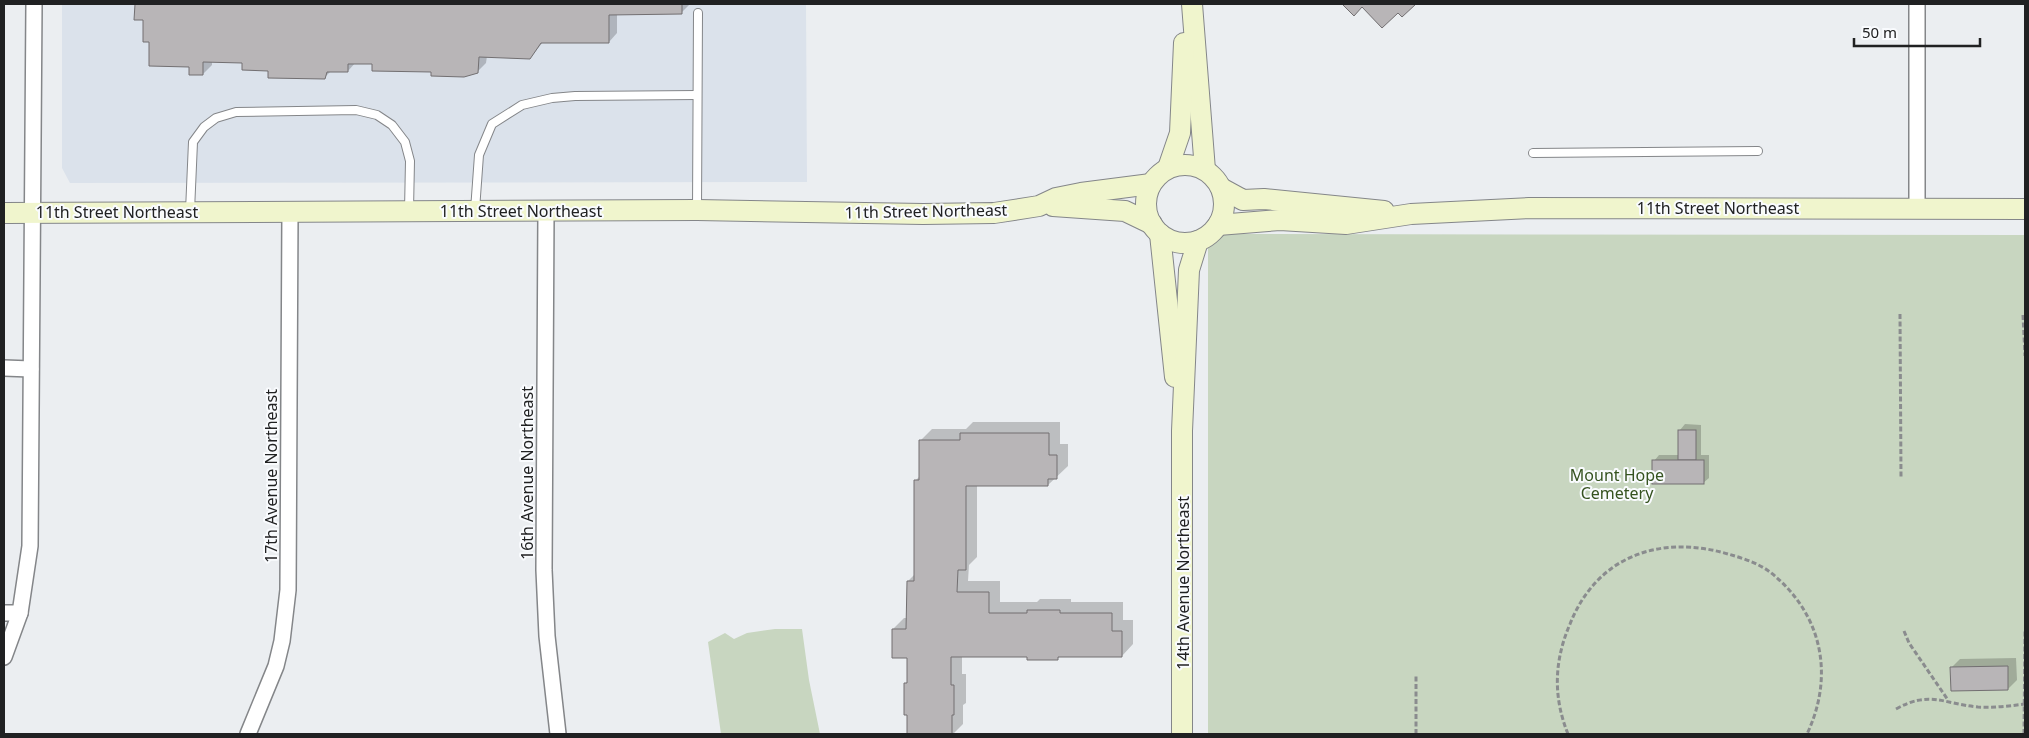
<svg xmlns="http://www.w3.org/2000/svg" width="2029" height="738" viewBox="0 0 2029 738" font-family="'Noto Sans',sans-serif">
<rect width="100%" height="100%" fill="#ebeef1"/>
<!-- built -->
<path fill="#dbe2eb" d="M62,4H806L807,182L70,183L62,168Z"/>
<!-- green -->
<g fill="#c8d6c0">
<path d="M1208,234L2025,235V734H1208Z"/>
<path d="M775,629H802L809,680L820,734H721L708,642L725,633L734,639L747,633Z"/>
</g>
<!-- shadow -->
<g fill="#0003">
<path d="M136,4H690L681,13H617V33L609,42H543L530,58L487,56L486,63L477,72L433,71L373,63L356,62L348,71H331L324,78L269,69L243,61H212V65L203,74L150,41L144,19H136Z"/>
<path d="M1344,4H1414L1402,16L1398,11L1362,6L1354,14Z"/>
<path d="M973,422H1060V444H1068V466L1048,485H977V557L969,565L968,581H1000V602H1037L1040,599H1071V602H1123V620H1133V644L1122,656H1061L1058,658L1028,655H962V674H966V703L963,705V724L953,734H908L905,684L908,681V656L893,629L904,618H908V581L915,574V481L920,476V441L932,429H966Z"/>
<path d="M1685,424L1701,425V455H1709V478L1703,483L1654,461L1659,455H1679L1680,430Z"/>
<path d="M2016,658L2017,680L2008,689L1952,667L1960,659Z"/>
</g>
<!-- building -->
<g fill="#b8b5b7" stroke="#726f71">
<path d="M135,4H682V14L609,15V43H541L530,59L479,57L478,73L464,77L431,76V72L372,71V64H348V72H327L325,79L268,78V71L242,70V63L203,62V75H189V67L149,66V42H143V20H134Z"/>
<path d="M1342,4H1416L1402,17L1398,13L1382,28L1362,7L1354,16Z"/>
<rect x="1678" y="430" width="18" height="30"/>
<path d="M960,433H1049V455H1057V479H1048V486H966V570H958L957,592H989V613H1027V610H1060V613H1112V631H1122V657H1058V660H1027V657H951V685H954V715H952V734H907V715H904V683H907V658H892V629H906L907,581H914V480H919V440H960Z"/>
<rect x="1652" y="460" width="52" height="24"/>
<path d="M2008,666V690L1951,691L1950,667Z"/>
</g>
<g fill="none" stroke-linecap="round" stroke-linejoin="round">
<!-- lane casing -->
<g stroke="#848689" stroke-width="10">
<g id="lane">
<path d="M1533,153L1758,151"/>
<path d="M697,209L698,13"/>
<path d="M475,210L479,155L492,124L522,105L552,98L575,96L697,95"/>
<path d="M190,211L193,142L204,127L216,118L236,112L356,110L377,115L392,125L405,142L410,161L409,210"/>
</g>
</g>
<!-- street casing -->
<g stroke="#848689" stroke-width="18">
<g id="street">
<path d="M1917,209V4"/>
<path d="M546,212L544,570L547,636L558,734"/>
<path d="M4,368L31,369"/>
<path d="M4,613H20"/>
<path d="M4,657L20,613L30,546L34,4"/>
<path d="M248,734L276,666L282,641L288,590L290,212"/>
</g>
</g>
<!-- secondary casing -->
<g stroke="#848689" stroke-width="22">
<g id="secondary">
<path d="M1192,4L1205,170"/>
<circle cx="1185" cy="204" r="39"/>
<path d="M1168,168L1180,133L1184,43"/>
<path d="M1221,188L1243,200L1264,199L1384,211"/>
<path d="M1053,206L1125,211L1152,224"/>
<path d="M4,213L697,210L923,214L994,213L1039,206L1056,198L1081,193L1151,184"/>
<path d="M1218,225L1280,220L1346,224L1411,214L1529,208L2025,209"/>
<path d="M1160,234L1175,377"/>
<path d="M1182,734V431L1189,270L1198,241"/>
</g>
</g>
<!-- path -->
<g stroke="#8a8c8e" stroke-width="3" stroke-dasharray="5 2.5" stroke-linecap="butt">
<path d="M1900,314L1901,478"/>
<path d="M2023,315L2025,356"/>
<path d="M1904,631L1909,643L1948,700"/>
<path d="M1896,709C1930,690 1944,704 1978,707C1994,708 2010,706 2025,704"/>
<path d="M1416,734V674"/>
<path d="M1568,734C1553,697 1554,661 1570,624C1597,556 1660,534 1728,554C1742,558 1758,563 1770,572C1822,613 1835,675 1807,734"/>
<path d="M2024,734L2025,631"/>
</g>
<!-- lane -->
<use href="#lane" stroke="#fff" stroke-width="8"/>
<!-- street -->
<use href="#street" stroke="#fff" stroke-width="15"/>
<!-- secondary -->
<use href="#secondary" stroke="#f0f5cd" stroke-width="20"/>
</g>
<g text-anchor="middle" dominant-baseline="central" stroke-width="4" stroke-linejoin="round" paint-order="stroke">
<!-- street labels -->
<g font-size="16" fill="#202122" stroke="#f9fbfe">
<text x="1718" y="208">11th Street Northeast</text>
<text x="521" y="211">11th Street Northeast</text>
<text transform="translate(926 211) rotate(-1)">11th Street Northeast</text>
<text x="117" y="212">11th Street Northeast</text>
<text transform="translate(527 473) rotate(-90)">16th Avenue Northeast</text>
<text transform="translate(271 476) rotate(-90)">17th Avenue Northeast</text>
<text transform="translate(1183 583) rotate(-90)">14th Avenue Northeast</text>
</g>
<!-- park labels -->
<g font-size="16" fill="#35521f" stroke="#f9fbfe">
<text x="1617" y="475">Mount Hope<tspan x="1617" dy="18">Cemetery</tspan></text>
</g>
</g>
<!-- border -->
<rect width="2029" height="738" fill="none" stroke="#202122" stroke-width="10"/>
<!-- scale -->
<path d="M1854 38v8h126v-8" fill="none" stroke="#202122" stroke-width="2.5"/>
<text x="1862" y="38" font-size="15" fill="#202122" stroke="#f9fbfe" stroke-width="4" paint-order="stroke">50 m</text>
</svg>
